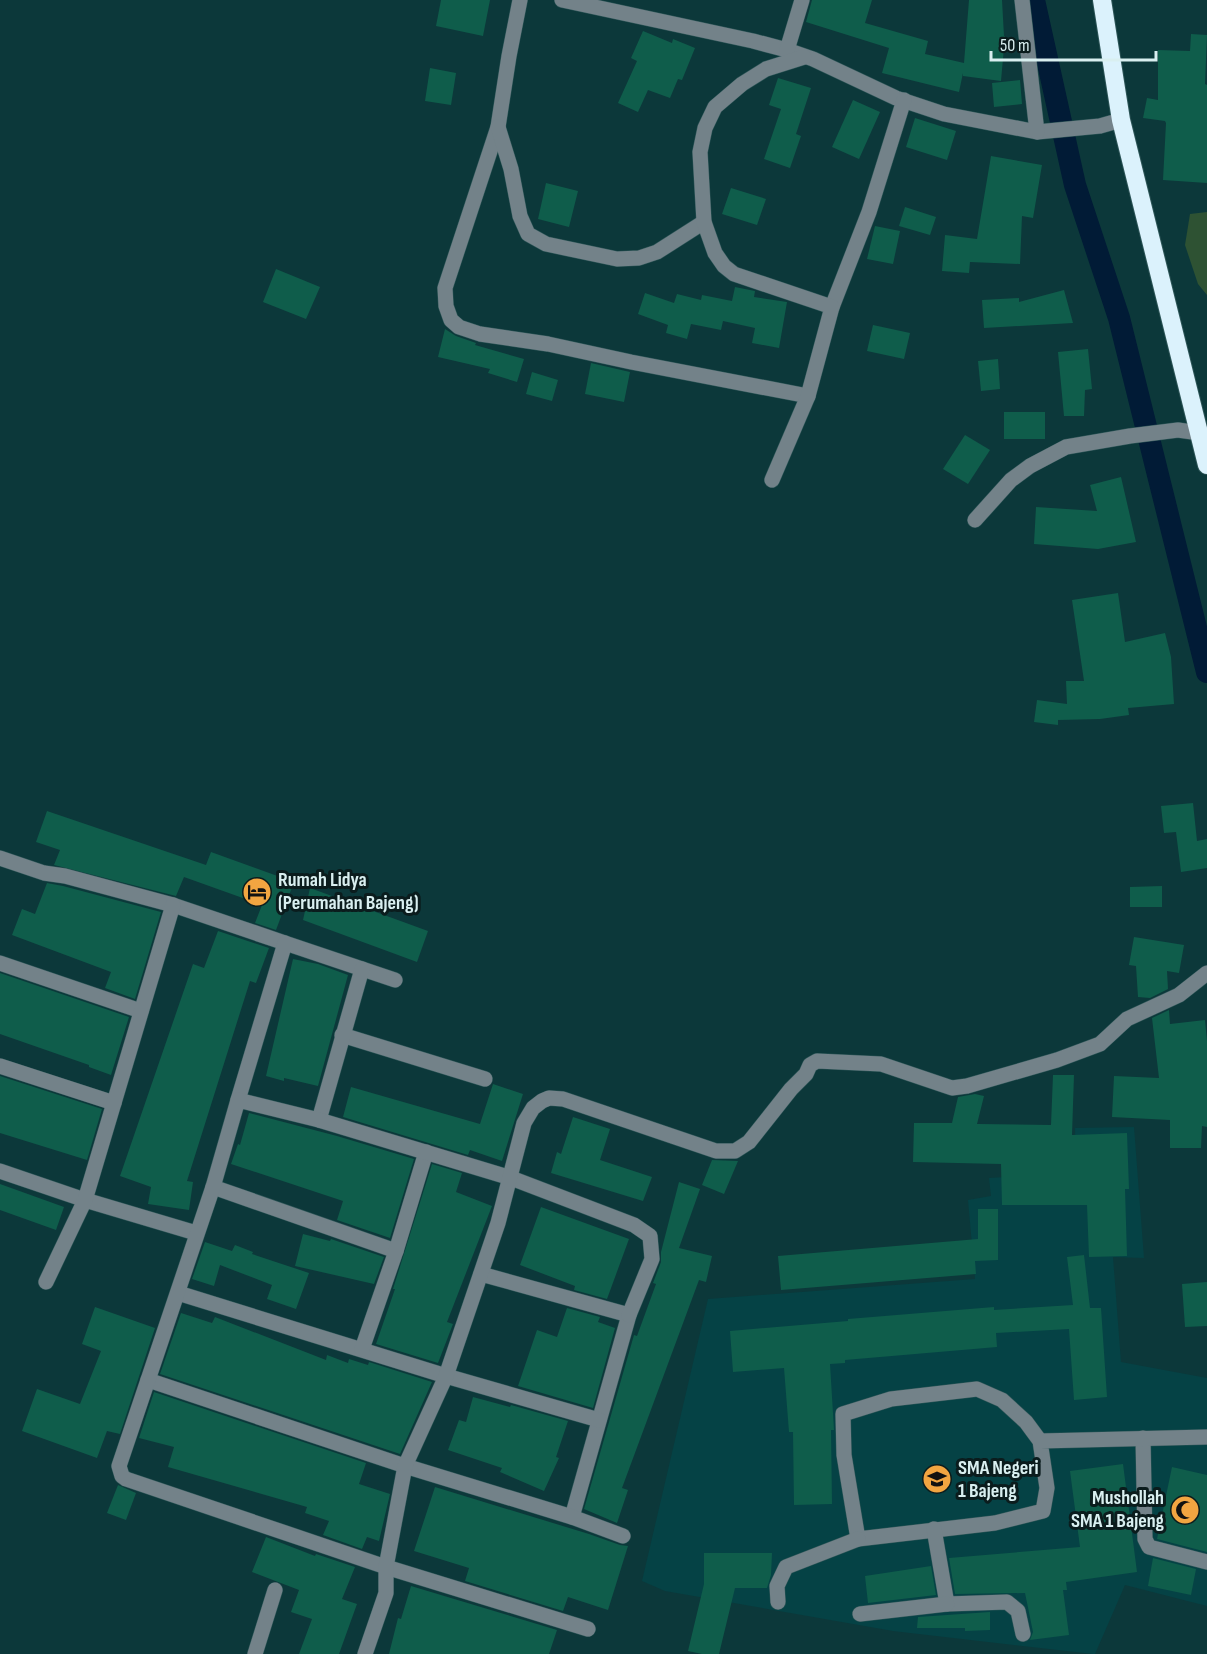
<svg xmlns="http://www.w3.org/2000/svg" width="1207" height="1654" viewBox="0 0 1207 1654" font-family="'Sofia Sans Condensed',sans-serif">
<rect width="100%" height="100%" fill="#0c383a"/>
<!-- built -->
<path fill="#054245" d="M1134,1127L1144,1258L1113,1257L1121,1362L1207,1378V1606L1125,1585L1095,1654H1093L893,1631L665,1591L642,1581L708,1299L975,1279L968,1200L991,1196L989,1178L1076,1173L1075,1128Z"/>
<!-- green -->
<path fill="#2e5233" d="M1207,212V295L1198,284L1185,245L1190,214Z"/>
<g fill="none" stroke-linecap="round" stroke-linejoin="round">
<!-- canal -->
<path stroke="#011b36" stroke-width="22" d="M1034,0L1075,185L1119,318L1207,672"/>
</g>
<!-- building -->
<g fill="#0f5d4b">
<path d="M441,0H490L483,36L436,26Z"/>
<path d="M812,0H872L865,23L928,41L925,54L964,63L969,0H1002L1004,36H1005L1001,81L963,76V73L959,92L882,73L889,48L806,22Z"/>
<path d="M643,31L672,43L673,39L695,48L682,80L678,79L670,98L648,90L638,112L618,103L637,61L631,58Z"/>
<path d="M1191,34L1207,35L1205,84L1207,85V183L1163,180L1166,123L1165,121L1143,118L1147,98L1158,100V50L1190,51Z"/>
<path d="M430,68L456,73L451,105L425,101Z"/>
<path d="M778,78L811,88L796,134L801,136L790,168L764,159L781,109L769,105Z"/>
<path d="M1020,80L1022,104L994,107L992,83Z"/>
<path d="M853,100L880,112L859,159L832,147Z"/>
<path d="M915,118L956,131L947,160L906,147Z"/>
<path d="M991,156L1042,165L1033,218L1022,216L1020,264L970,262L969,273L942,271L945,235L977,239Z"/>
<path d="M546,183L578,191L569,227L538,219Z"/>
<path d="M731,188L766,199L757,225L722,214Z"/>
<path d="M905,207L936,217L930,235L899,226Z"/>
<path d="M875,226L900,231L893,264L867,259Z"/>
<path d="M276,269L320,287L306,319L263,302Z"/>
<path d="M735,287L755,291L754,297L787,302L779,348L752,343L755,328L723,321L721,330L691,324L687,339L666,333L668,325L638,314L645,293L674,303L677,294L701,300L702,295L732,301Z"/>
<path d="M1064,290L1073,323L984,328L982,300L1019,298V302Z"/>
<path d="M873,325L910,333L904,359L867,351Z"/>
<path d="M445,329L456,336L476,343L475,345L524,359L517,382L488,373L490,369L438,357Z"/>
<path d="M1088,349L1092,389L1085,390L1084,416H1064L1058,352Z"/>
<path d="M998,359L1000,389L981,391L978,361Z"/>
<path d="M591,363L630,372L624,402L585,394Z"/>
<path d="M532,372L558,380L552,401L526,394Z"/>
<rect x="1004" y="412" width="41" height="27"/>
<path d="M965,435L990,450L968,484L943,469Z"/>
<path d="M1121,477L1136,542L1098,549L1034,544L1036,507L1097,511L1090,485Z"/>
<path d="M1118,593L1125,642L1165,633L1171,657L1174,704L1128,708L1129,715L1100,719L1058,720V725L1034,722L1037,700L1067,704L1066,681H1084L1072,600Z"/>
<path d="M1193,803L1197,841L1207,839V868L1181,872L1176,832L1164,833L1161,806Z"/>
<path d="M47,811L206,865L211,852L294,882L276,930L255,923L262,905L184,877L176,896L54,865L60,850L36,842Z"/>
<path d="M47,883L63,886L161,912L135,999L105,988L111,972L12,935L22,909L35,914Z"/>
<path d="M1162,886V907H1130V887Z"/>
<path d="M310,888L428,931L417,962L303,920Z"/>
<path d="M218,931L269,948L256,983L250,981L187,1181L193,1182L189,1210L148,1204L151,1187L120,1176L193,964L204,968Z"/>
<path d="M1134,937L1184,945L1179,973L1167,971L1168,989L1150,998L1138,997L1136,966L1129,965Z"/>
<path d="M293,959L318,964L348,975L318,1086L284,1078V1081L266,1076Z"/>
<path d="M0,973L129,1017L111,1075L89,1067V1065L0,1034Z"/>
<path d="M1169,1010L1170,1024L1205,1020L1207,1041V1127L1202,1126L1201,1148H1170V1120L1112,1117L1114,1076L1159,1078L1152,1018Z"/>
<path d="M1053,1075H1074L1072,1135L1127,1133L1129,1189H1125L1127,1256L1089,1257L1087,1205H1002L1001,1164L913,1162L914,1123H952L958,1097L975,1094L984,1096L977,1124L1051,1125Z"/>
<path d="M0,1076L102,1109L87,1160L0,1133Z"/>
<path d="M493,1084L523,1094L502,1161L470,1150L468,1155L343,1117L351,1087L480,1124Z"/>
<path d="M249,1113L337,1136L414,1159L390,1238L337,1220L343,1201L231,1164L238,1144L240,1145Z"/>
<path d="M573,1117L610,1129L600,1160L652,1177L643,1201L551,1173L557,1152L561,1154Z"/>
<path d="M712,1160L738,1161L724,1194L702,1185Z"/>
<path d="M432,1164L462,1173L456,1192L492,1206L447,1322L453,1324L438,1363L376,1344L395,1289H393Z"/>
<path d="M679,1182L700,1189L679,1248L712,1256L706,1282L699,1280L622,1488L628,1490L617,1523L584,1509L634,1335L637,1336L656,1284L653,1283L661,1262V1252Z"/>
<path d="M0,1184L64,1207L56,1230L0,1210Z"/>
<path d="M541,1207L629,1239L607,1299L574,1290L575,1286L520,1265Z"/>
<path d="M978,1209H998V1260L975,1261L976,1274L781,1290L778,1256L978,1239Z"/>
<path d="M303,1234L330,1241L331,1239L384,1257L374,1284L295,1266Z"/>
<path d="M205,1242L232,1251L235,1245L253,1252L252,1254L309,1273L296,1309L267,1299L272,1285L220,1265L214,1286L192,1279Z"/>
<path d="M1084,1255L1090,1308H1101L1107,1397L1074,1400L1069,1329L996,1333L997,1347L845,1360V1363L830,1364L834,1430H831L832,1504L794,1505L793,1432H789L784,1368L733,1372L730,1331L848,1321V1319L994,1307V1310L1073,1305L1067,1257Z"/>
<path d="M1207,1282V1326L1185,1327L1182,1284Z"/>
<path d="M95,1307L155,1328L120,1434L107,1431L97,1458L22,1431L37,1389L80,1404L101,1351L82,1344Z"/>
<path d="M567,1308L600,1317L598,1322L615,1328L593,1408L518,1386L537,1330L557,1337Z"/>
<path d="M181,1313L212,1323L215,1317L326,1360L327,1355L348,1363L349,1359L368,1365L369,1362L432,1382L400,1454L160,1374Z"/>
<path d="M154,1392L366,1463L359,1484L390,1494L379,1541L367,1537L362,1549L323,1535L329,1521L305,1513L307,1507L168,1467L174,1447L139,1438Z"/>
<path d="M473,1397L510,1407L511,1405L568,1421L556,1457L559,1458L544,1491L500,1472L502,1468L448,1450L459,1420L466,1422Z"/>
<path d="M1123,1464L1137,1572L1066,1582L1067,1590H1063L1069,1635L1030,1640L1033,1632L1025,1593L955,1594L949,1558L1080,1547L1070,1471Z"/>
<path d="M1172,1467L1207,1475V1552L1157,1539Z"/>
<path d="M118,1485L136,1493L126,1520L107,1513Z"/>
<path d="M435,1487L589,1534L620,1545L628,1546L608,1610L568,1597L563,1611L465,1581L469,1568L414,1551Z"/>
<path d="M266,1537L315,1556L316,1554L355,1567L342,1599L357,1604L339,1654H299L312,1619L291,1612L299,1590L252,1572Z"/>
<path d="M704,1553H772L771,1575L767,1588H735L719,1654H702L688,1651L704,1584Z"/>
<path d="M1153,1558L1196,1569L1191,1595L1148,1586Z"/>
<path d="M931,1566L936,1595L868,1603L865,1576Z"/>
<path d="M411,1586L557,1630L549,1654H389L398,1618L401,1619Z"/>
<path d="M990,1612V1630L965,1631V1628H917L918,1617Z"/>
</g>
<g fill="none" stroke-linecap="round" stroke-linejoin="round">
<!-- minor casing -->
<g stroke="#2d5557" stroke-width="16">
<g id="minor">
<path d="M520,0L509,56L498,127L445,288L446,306L451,320L459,327L480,334L548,344L631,362L808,396"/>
<path d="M562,0L753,41L787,50L813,59L896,98L944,114L1037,132L1100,126L1121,120"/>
<path d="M1022,0L1037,132"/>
<path d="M787,50L802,0"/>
<path d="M498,127L511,169L520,216L528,234L546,244L617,259L639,258L657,252L704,222"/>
<path d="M832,307L869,212L904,100"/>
<path d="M772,480L808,396L832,307L734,274L724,266L715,253L704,222L700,152L705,128L715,107L742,84L766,69L804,57"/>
<path d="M975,520L1011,480L1030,466L1066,447L1130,436L1178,430L1207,434"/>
<path d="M0,858L44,873L65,876L173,905L285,943"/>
<path d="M0,963L141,1011"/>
<path d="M342,1035L485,1079"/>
<path d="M0,1066L114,1103"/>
<path d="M238,1100L285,943L395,980"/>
<path d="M319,1120L362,969"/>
<path d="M0,1171L85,1200L196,1233"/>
<path d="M213,1187L396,1251"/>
<path d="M481,1274L629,1315L572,1517"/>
<path d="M46,1282L85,1200L173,905"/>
<path d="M178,1293L446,1376L599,1420"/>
<path d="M362,1349L396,1251L426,1152"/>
<path d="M148,1380L405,1466L572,1517L623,1536"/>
<path d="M1143,1438L1145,1539L1149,1547L1207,1562"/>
<path d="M1040,1441L1047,1488L1043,1511L995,1523L858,1539L844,1455L843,1414L891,1399L977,1389L1002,1400L1026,1422L1040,1441L1207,1437"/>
<path d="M934,1529L947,1604L1007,1602L1018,1611L1023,1634"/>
<path d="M778,1602L777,1586L786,1567L858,1539"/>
<path d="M860,1614L947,1604"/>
<path d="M588,1629L386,1567L126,1479L122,1476L119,1466L213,1187L238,1100L319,1120L511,1178L634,1225L650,1236L652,1259L629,1315"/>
<path d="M255,1654L275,1590"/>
<path d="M365,1654L386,1593V1567L405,1466L446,1376L498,1223L524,1123L533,1108L542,1101L549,1098L563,1099L716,1151H735L749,1142L791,1089L806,1074L810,1065L817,1061L881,1064L952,1088L967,1086L1057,1060L1100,1044L1127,1019L1179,995L1207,973"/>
</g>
</g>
<!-- highway casing -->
<g stroke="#2d5557" stroke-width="20">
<path id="highway" d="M1102,0L1121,120L1207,465"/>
</g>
<!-- minor -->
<use href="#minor" stroke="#738289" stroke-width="15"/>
<!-- highway -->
<use href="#highway" stroke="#dbf2fc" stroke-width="18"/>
</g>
<!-- icons -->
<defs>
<g id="hotel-disc" transform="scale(1.5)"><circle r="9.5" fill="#f2a541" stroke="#0b1c1d"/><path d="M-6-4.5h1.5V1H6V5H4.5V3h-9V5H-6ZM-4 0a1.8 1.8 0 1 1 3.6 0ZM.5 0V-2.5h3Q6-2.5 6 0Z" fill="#111"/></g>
<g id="school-disc" transform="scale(1.5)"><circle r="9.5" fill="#f2a541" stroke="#0b1c1d"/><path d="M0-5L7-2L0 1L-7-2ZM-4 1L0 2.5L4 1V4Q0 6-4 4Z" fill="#111"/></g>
<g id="mosque-disc" transform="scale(1.5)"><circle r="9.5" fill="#f2a541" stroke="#0b1c1d"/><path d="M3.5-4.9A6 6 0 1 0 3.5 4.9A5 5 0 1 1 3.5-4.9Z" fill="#111"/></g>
</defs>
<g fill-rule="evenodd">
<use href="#hotel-disc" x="257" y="892"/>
<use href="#school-disc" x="937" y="1479"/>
<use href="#mosque-disc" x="1185" y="1510"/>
</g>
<g text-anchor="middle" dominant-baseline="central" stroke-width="6" stroke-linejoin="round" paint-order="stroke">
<!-- poi labels -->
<g font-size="20" font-weight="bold" fill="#d9eff0" stroke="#0b1c1d" text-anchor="start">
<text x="278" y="880">Rumah Lidya<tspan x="278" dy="23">(Perumahan Bajeng)</tspan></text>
<text x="958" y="1468">SMA Negeri<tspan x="958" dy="23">1 Bajeng</tspan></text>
<text x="1164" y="1498" text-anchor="end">Mushollah<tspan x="1164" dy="23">SMA 1 Bajeng</tspan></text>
</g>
</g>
<!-- scale -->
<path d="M991 51v9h165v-9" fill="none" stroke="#d9eff0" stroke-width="3"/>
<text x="1000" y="51" font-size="18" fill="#d9eff0" stroke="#0b1c1d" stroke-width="4.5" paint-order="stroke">50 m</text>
</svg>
